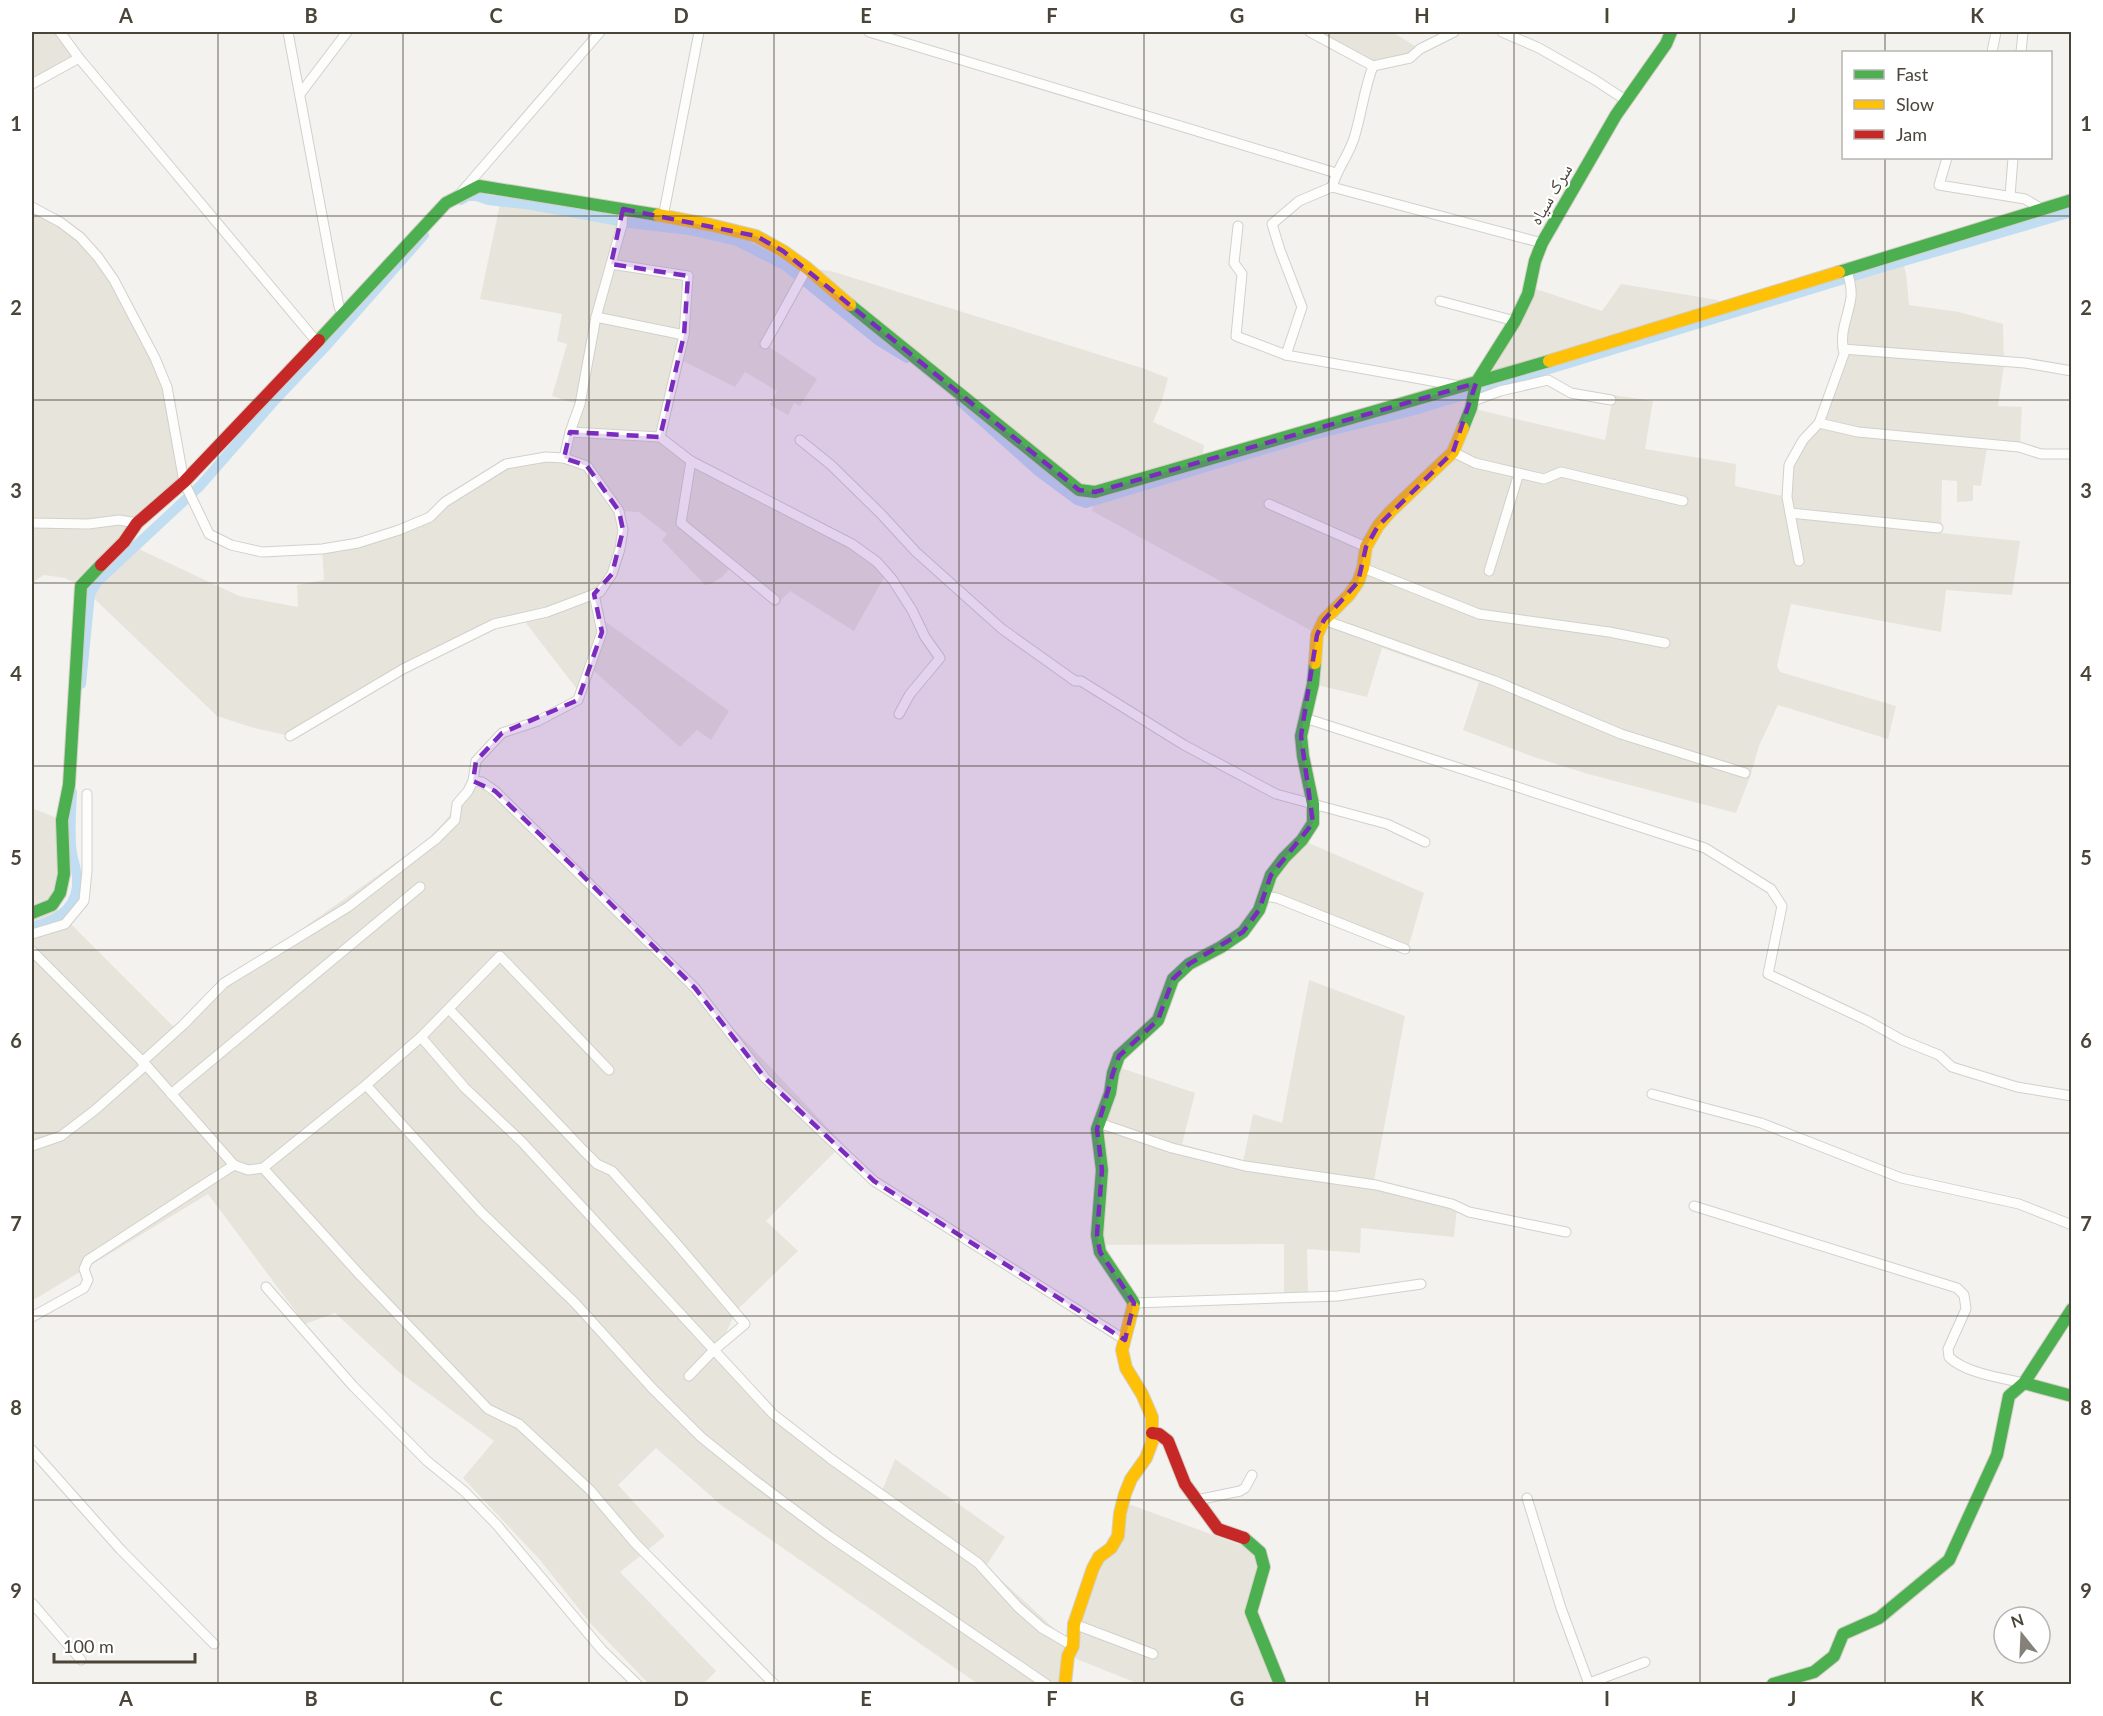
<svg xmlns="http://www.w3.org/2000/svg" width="2103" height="1716" viewBox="0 0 2103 1716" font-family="Lato,'Noto Naskh Arabic',sans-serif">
<rect width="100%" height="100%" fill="#f4f2ee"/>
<!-- residential -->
<g fill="#e7e4dc">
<path d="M32,32H60L79,58L32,84Z"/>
<path d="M1311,32H1392L1420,49L1410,58L1373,66Z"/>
<path d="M503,190L756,236L807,268L831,271L1142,368L1168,378L1162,401L1153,422L1204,445L1202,460L1476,383L1530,287L1602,311L1621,284L1718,300L1721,307L1476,383L1471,408L1605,440L1613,395L1653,401L1645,449L1736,464L1735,486L1787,497L1789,465L1819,423L1836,374L1852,296L1846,268L1900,253L1906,273L1909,305L1959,312L2003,324L2004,365L1998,406L2022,407L2020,443L1988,440L1981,486L1973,485V501L1957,502V481L1942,480L1941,533L2020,541L2012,595L1946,590L1941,632L1791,604L1777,666L1780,672L1896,706L1888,739L1778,705L1759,746L1750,777L1736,813L1588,774L1534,757L1463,730L1479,682L1382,648L1367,697L1313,684L1317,634L1092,511L1095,493L1079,490L807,269L765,344L817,379L800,406L794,403L788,415L770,405L777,391L745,372L735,387L677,358L659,437L729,478L866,554L886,574L854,631L790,591L777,604L730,568L722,577L711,584L705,585L662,540L667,534L639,512L619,511L620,549L600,592L598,612L606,622L729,711L711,740L697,730L680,747L587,665L580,693L522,618L494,624L290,736L254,728L217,716L81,586L65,578L44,575L32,583V207L60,222L98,257L167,387L184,482L124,542L239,596L298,607L297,585L324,580L322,549L358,543L430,517L506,464L564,457L580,405L552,396L567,344L557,341L562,314L480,299Z"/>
<path d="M479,782L740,1035L843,1144L766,1221L798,1251L736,1311L716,1354L780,1417L881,1493L895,1459L1005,1537L986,1566L1072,1645L1093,1568L1111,1548L1123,1502L1260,1552L1264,1567L1251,1612L1280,1684H1139L1069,1656L1065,1684H978L721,1505L656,1448L618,1485L665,1536L620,1572L716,1671L703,1684H649L591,1624L540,1560L463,1478L494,1441L399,1372L335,1313L305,1324L208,1194L32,1301V808L62,820L64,874L52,905L177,1030L220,987L429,839Z"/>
<path d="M1302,840L1424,893L1408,948L1266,891Z"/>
<path d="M1309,980L1405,1016L1373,1186L1457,1208L1454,1237L1361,1228L1360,1253L1307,1249L1308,1294H1284V1244L1099,1245L1101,1116L1115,1066L1195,1093L1182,1144L1243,1162L1253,1114L1282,1123Z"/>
</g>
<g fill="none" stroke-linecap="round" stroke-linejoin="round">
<!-- canal -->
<g stroke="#c0ddf1" stroke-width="10">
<path d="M461,200L468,196H477L488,200L532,205L630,223L689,230L737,241L786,266L879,341L907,358"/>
<path d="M961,402L1038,471L1077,500L1086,503L1309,436L1415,410L1880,268L2072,212"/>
<path d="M81,684L90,594L98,581L200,486L276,399L328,344L424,235"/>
<path d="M32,927C57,921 80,908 77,877C76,866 71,855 71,844C70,827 71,809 72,792"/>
</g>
<!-- street casing -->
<g stroke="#d2d0cb" stroke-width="11">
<g id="street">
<path d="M60,32L79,58L317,342"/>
<path d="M288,32L339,307L343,313"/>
<path d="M869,32L1336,173"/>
<path d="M1310,32L1373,66L1410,58L1420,49L1454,32"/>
<path d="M1502,32L1539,48L1595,80L1627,101"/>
<path d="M1992,52L1996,32"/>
<path d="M2021,52L2023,32"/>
<path d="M1373,66C1364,90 1362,111 1355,135C1350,154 1337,168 1332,187L1542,243"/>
<path d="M32,84L79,58"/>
<path d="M300,94L347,32"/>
<path d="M1947,158L1939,185L2025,199L2042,209"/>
<path d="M458,196L600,32"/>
<path d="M2010,196L2013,158"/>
<path d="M32,207L60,222L80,237L98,257L114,280L155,358L167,387L184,482L209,534L231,545L262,552L322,549L358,543L399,530L430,517L445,502L506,464L546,457L564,458L587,466L619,511L623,530L620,549L612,574L600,592L547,612L494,624L403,669L290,736"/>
<path d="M663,217L699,32"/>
<path d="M1238,226L1234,263L1242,274L1236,336L1286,355L1460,386"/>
<path d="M611,264L688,276L684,335L660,437"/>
<path d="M1440,301L1515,321"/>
<path d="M596,317L684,335"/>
<path d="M765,344L807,268"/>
<path d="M1843,349L2025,363L2072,371"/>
<path d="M1286,355L1302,307L1280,250L1272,224L1299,201L1332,187"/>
<path d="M1473,401L1500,391L1548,380L1571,393L1611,400"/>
<path d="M1819,423L1858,432L2019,447L2041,454H2072"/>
<path d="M570,432L660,437L691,461L852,544L877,562L892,579L912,610L925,637L940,658L910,694L899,714"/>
<path d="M800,440L831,465L881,514L916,552L1002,629L1075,681H1081L1184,745L1276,794L1387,824L1425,842"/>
<path d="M1453,452L1475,463L1544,479L1561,472L1683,501"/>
<path d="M564,458L570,432L580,404L596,317L622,225L623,209"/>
<path d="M691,461L681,523L775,600"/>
<path d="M1269,504L1366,547"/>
<path d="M1790,513L1938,528"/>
<path d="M32,523L88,524L119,520L137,523"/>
<path d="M1799,561L1787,497L1789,465L1803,440L1819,423L1844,354C1839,330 1848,319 1851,297C1852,288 1849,277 1846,268"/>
<path d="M1363,568L1479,614L1609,632L1665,643"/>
<path d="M1489,571L1519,473"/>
<path d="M1324,620L1495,681L1621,734L1745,773"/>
<path d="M1305,718L1705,848L1771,889L1782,906L1768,974L1866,1020L1902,1040L1939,1055L1952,1067L2017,1087L2072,1096"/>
<path d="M473,781L482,782L495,791L695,988L765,1078L874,1181L1125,1340"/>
<path d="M1264,896L1277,898L1405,949"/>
<path d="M32,934L65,924L84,901L87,871V794"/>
<path d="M32,951L146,1065L234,1165L248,1170L263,1168L366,1085L421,1037L500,956L609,1070"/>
<path d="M449,1009L583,1150L597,1164L612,1171L676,1243L745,1324L714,1350L689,1376"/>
<path d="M421,1037L465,1088L522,1142L773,1414L831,1459L978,1563L1018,1607L1042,1628L1073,1646"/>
<path d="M142,1062L183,1025L224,983L348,907L436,839L455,820L457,804L468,791L473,781L476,761L502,733L538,721L578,700L602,632L594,594"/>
<path d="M366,1085L481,1212L575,1303L652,1388L701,1437L753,1479L829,1536L1046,1684"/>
<path d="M171,1094L420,887"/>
<path d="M1652,1094L1761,1123L1901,1178L2019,1204L2072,1225"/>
<path d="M1099,1123L1172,1148L1245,1166L1376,1185L1452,1204L1469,1212L1566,1232"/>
<path d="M32,1146L61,1136L95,1110L146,1065"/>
<path d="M263,1168L360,1275L488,1409L519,1424L590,1490L635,1543L774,1684"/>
<path d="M1694,1206L1957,1288L1964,1295L1966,1309L1948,1349L1949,1357C1965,1373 2001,1378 2024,1383"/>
<path d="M266,1287L353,1386L427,1461L464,1491L497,1525L602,1650L637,1684"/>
<path d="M1134,1303L1338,1296L1421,1284"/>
<path d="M32,1317L84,1288L88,1280L84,1269L88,1260L234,1165"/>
<path d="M32,1450L121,1550L214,1644"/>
<path d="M1527,1498L1561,1608L1589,1684"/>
<path d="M1197,1500L1240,1491L1245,1488L1252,1475"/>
<path d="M32,1603L81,1660"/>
<path d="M1074,1624L1153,1654"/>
<path d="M1587,1684L1645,1662"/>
</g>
</g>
<!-- fast casing -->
<g stroke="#d3cfc5" stroke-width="14">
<g id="fast">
<path d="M1839,272L2072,200"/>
<path d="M850,305L1079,490L1095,492L1549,361"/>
<path d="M319,340L446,203L479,186L658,215"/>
<path d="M1463,428L1471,408L1476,383L1515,321L1528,294L1535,261L1542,243L1616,115L1666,44L1671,32"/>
<path d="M32,913L52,905L60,893L64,874L62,820L69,785L81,586L101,565"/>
<path d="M1133,1307L1134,1303L1100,1252L1097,1235L1102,1170L1097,1129L1110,1093L1113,1073L1119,1056L1158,1020L1173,979L1189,964L1221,947L1243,932L1259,910L1271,875L1284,858L1302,840L1313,823V804L1303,756L1301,736L1313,684L1315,663"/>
<path d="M2024,1383L2072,1396"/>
<path d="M1244,1538L1260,1552L1264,1567L1251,1612L1280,1684"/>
<path d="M1773,1684L1814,1672L1834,1656L1843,1634L1879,1618L1949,1560L1997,1455L2009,1396L2024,1383L2072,1309"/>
</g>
</g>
<!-- slow casing -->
<g stroke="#d3cfc5" stroke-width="14">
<g id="slow">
<path d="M658,215L711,225L756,236L783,251L807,268L850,305"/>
<path d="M1549,361L1839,272"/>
<path d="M1315,663L1317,635L1324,620L1349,595L1358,582L1363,568L1366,547L1378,526L1390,512L1453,452L1463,428"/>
<path d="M1065,1684L1068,1656L1073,1646L1074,1624L1093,1568L1099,1557L1111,1548L1118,1536L1120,1513L1125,1494L1131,1479L1146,1458L1152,1442V1417L1142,1394L1126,1368L1122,1350L1133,1307"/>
</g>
</g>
<!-- jam casing -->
<g stroke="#d3cfc5" stroke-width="14">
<g id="jam">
<path d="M101,565L124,542L137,523L184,482L319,340"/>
<path d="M1152,1433L1159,1434L1168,1441L1185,1484L1218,1529L1244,1538"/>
</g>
</g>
<!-- street -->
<use href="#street" stroke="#fdfdfc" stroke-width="9"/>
<!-- fast -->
<use href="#fast" stroke="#4caf50" stroke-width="12"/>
<!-- slow -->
<use href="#slow" stroke="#ffc107" stroke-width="12"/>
<!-- jam -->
<use href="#jam" stroke="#c62828" stroke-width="12"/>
</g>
<!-- marked area -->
<path fill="#7b2cbf" fill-opacity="0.2" stroke="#7b2cbf" stroke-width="4.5" stroke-dasharray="12 8" stroke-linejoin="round" d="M623,209L756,236L783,251L1079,490L1095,492L1476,383L1453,452L1378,526L1366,547L1358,582L1324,620L1317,635L1301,736L1313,823L1271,875L1259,910L1243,932L1189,964L1173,979L1158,1020L1119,1056L1113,1073L1097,1129L1102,1170L1097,1235L1100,1252L1134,1303L1125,1340L874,1181L765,1078L695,988L577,870L495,791L473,781L476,761L502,733L578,700L602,632L594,594L612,574L623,530L619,511L587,466L564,458L570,432L660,437L684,335L688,276L611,264Z"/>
<!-- grid -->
<path fill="none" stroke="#4b4439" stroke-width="1.5" stroke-opacity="0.55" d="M218,32V1684M403,32V1684M589,32V1684M774,32V1684M959,32V1684M1144,32V1684M1329,32V1684M1514,32V1684M1700,32V1684M1885,32V52M1885,158V1684M32,216H2072M32,400H2072M32,583H2072M32,766H2072M32,950H2072M32,1133H2072M32,1316H2072M32,1500H2072"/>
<g text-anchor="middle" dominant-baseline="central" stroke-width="4.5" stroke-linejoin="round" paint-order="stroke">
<!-- street labels -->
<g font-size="18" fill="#4b4439" stroke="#fff">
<text transform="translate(1550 194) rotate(-60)">سرک سیاه</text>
</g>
</g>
<!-- border -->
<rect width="2103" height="1716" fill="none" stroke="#ffffff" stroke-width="66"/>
<!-- legend -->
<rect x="1842" y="51" width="210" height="108" fill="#ffffff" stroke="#b7b4b0" stroke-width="1.5"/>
<rect x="1854" y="70" width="30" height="9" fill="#4caf50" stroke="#b7b4b0" stroke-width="1.5"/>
<text x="1896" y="81" font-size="18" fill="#4b4439">Fast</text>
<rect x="1854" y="100" width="30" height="9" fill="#ffc107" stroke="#b7b4b0" stroke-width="1.5"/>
<text x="1896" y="111" font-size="18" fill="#4b4439">Slow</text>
<rect x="1854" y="130" width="30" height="9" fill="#c62828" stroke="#b7b4b0" stroke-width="1.5"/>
<text x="1896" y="141" font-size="18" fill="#4b4439">Jam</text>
<!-- north arrow -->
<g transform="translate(2022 1635) rotate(342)"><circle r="28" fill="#ffffff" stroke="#b7b4b0" stroke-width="1.5"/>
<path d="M0-4.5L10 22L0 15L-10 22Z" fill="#868178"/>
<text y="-9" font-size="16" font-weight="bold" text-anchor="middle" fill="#4b4439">N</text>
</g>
<!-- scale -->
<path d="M54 1653v9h141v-9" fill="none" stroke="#4b4439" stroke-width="3"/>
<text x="63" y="1653" font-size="18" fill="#4b4439" stroke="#ffffff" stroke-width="4.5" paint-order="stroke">100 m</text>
<rect x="33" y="33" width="2037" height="1650" fill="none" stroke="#4b4439" stroke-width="2"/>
<g font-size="20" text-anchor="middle" font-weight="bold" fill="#4b4439">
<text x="126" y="23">A</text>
<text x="311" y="23">B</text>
<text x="496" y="23">C</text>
<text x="681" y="23">D</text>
<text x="866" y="23">E</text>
<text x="1052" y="23">F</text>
<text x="1237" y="23">G</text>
<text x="1422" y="23">H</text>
<text x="1607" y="23">I</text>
<text x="1792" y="23">J</text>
<text x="1977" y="23">K</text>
<text x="16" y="131">1</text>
<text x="2086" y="131">1</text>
<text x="16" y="315">2</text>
<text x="2086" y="315">2</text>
<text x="16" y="498">3</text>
<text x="2086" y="498">3</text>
<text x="16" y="681">4</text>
<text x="2086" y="681">4</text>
<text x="16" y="865">5</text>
<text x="2086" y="865">5</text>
<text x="16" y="1048">6</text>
<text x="2086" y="1048">6</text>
<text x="16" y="1231">7</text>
<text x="2086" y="1231">7</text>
<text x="16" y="1415">8</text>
<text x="2086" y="1415">8</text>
<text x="16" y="1598">9</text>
<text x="2086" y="1598">9</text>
<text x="126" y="1706">A</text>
<text x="311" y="1706">B</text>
<text x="496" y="1706">C</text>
<text x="681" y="1706">D</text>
<text x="866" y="1706">E</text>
<text x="1052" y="1706">F</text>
<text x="1237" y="1706">G</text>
<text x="1422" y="1706">H</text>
<text x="1607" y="1706">I</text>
<text x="1792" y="1706">J</text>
<text x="1977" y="1706">K</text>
</g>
</svg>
